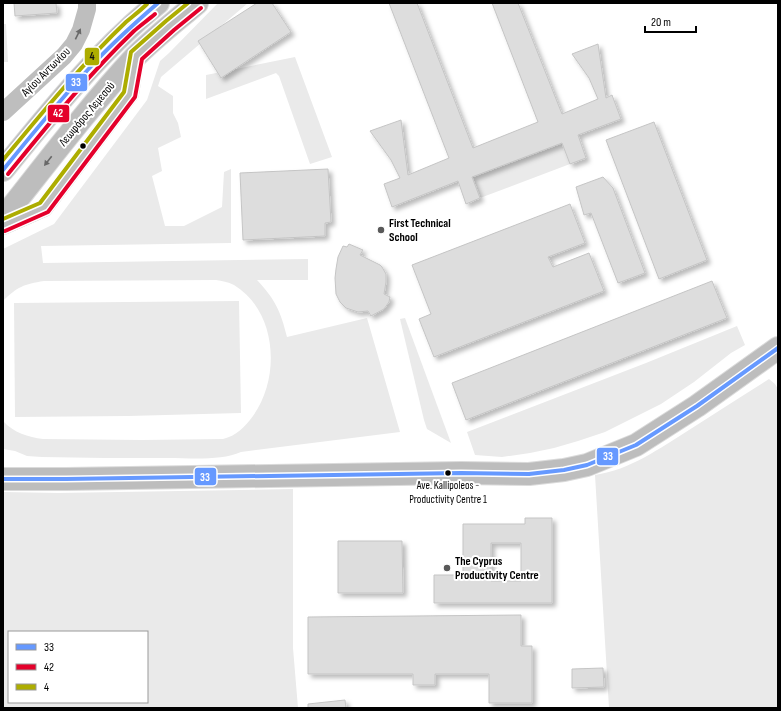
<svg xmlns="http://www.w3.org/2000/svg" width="781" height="711" viewBox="0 0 781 711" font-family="'Sofia Sans Condensed',sans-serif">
<defs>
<filter id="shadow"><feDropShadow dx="3.5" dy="3.5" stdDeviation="2" flood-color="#0004"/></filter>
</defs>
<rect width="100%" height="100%" fill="#fff"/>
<!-- green -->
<g fill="#eaeaea" fill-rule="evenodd">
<path d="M218,3H248L161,77L158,86L173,96V113L178,123L181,137L158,148L162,171L152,176L165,226H184L222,207L224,172L231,169V243L41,246L43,263L308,259V280H257C275,299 281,312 287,337L367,318L400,432L241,452C221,461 190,458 168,458C126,458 84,458 42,457L27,456L15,451L3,449V421C14,433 28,437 43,439L142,440L223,439C236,436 245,427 253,416C281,377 277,311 234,285C228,282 222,281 216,280L44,281C24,284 17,287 3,301V249L54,224L147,100L160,61L169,53Z"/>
<path d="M3,24H6L8,62H3Z"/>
<path d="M295,57L332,157L310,164L279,76L276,73L206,99V75Z"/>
<path d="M562,143L570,164L480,198L472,177Z"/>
<path d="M239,301L241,413L128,416L15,417L14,303Z"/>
<path d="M405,318L451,443L427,429L424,420L400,319Z"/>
<path d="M737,326L745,345L731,353L694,382L661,404L605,432L578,441L554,448L530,453L502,457L475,455L467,432L646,363Z"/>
<path d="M769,379L775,384L778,389V708H609L595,475C630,470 660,448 689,430C715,413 742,396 769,379Z"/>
<path d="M293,489V648L298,708H3V492L58,493ZM9,632H147V702H9Z"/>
</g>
<!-- building -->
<g fill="#ddd" stroke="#c5c5c5" fill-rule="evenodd" filter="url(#shadow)">
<path d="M14,3H56L57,13L15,16Z"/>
<path d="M257,3H272L291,32L221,78L198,41Z"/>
<path d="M389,3H417L473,148L538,122L492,3H518L562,114L598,99L589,78L572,54L598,44L606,98L612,95L621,119L578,135L586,158L570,164L562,143L472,177L480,198L466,204L458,181L392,207L384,184L400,178L391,160L370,131L401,120L408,175L449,158Z"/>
<path d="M654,122L707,260L659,279L606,140Z"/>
<path d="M328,169L331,222L325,223V236L243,240L240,173Z"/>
<path d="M603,177L613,188L645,273L618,283L591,213L584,215L576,187Z"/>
<path d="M570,204L585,243L548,257L553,267L589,253L604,291L434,357L419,319L431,314L412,265Z"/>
<path d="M349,244L363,250L360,255L380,265L382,267L386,274V282L384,294L390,297L389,302L384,309L371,316L368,311L358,312L346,308L340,302L336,294L335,278L336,269L338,257L343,246L347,247Z"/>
<path d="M712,281L727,318L466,420L452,383Z"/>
<path d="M525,518H552V603H434V575H463V524H525ZM491,543H521V581H491Z"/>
<path d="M338,541H402L403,593H338Z"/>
<path d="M521,615V646H532V703H489V674H435V685H413V674H308V617Z"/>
<path d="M603,668L604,687L572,688V669Z"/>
<path d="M345,700L346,708H308V704Z"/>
</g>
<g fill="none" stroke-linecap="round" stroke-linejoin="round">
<!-- major casing -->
<g stroke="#dbdbdb" stroke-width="24">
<g id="major">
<path d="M3,170C51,111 99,51 158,3"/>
<path d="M3,218C46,164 88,108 135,57C154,38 177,20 197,3"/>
<path d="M3,479H66L461,473L529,474L564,470L587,465L636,445L697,406L778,348"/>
</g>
</g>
<!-- minor -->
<g stroke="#bebebe" stroke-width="18">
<path d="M3,112L64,56L74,44L81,30L87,9V3"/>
<path d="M3,226L44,208L130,94L136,56"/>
</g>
<!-- major -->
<use href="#major" stroke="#bdbdbd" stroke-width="22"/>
<!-- bus-1 casing -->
<g stroke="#fff" stroke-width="7">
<g id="bus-1">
<path d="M3,170C33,133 63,96 96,61C115,41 136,22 158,3"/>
<path d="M3,479H66L461,473L529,474L564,470L587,465L636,445L697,406L778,348"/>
</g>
</g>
<!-- bus-2 casing -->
<g stroke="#fff" stroke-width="7">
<g id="bus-2">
<path d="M8,174C48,125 88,75 134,31C141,25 148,20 155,14"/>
<path d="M5,231L48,212L135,97L142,59L174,30L201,8"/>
</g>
</g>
<!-- bus-3 casing -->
<g stroke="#fff" stroke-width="7">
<g id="bus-3">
<path d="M3,160C42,113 81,65 126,22C133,16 140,11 147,4"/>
<path d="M3,219L40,203L124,92L131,52L166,21L188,3"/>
</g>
</g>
<!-- bus-1 -->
<use href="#bus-1" stroke="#69f" stroke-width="4"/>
<!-- bus-2 -->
<use href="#bus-2" stroke="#e4002b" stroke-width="4"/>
<!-- bus-3 -->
<use href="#bus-3" stroke="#adad00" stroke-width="4"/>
</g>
<!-- one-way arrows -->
<defs><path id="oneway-solid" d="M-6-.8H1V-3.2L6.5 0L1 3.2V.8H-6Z"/></defs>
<g fill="#686868">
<use href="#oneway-solid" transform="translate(78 34) rotate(-64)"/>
<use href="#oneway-solid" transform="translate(48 161) rotate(128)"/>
</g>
<!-- markers -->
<g fill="#000" stroke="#fff" stroke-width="1.5">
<circle cx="83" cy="146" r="3.5"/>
<circle cx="448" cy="473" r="3.5"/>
</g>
<g fill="#595959" stroke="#fff" stroke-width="1.5">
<circle cx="381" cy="230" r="4"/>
<circle cx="447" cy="568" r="4"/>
</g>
<g text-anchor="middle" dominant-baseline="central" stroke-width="4" stroke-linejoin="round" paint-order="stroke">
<!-- bus labels -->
<g font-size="11" fill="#000" stroke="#fff">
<text x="448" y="485">Ave. Kallipoleos -<tspan x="448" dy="14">Productivity Centre 1</tspan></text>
</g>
<!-- street labels -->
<g font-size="12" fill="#000" stroke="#fff">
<text transform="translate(46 72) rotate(-45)">Αγίου Αντωνίου</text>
<text transform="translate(87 114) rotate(-50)">Λεωφόρος Λεμεσού</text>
</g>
<!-- poi labels -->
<g font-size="12" font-weight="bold" fill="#000" stroke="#fff" text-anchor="start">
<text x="389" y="223">First Technical<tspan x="389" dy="14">School</tspan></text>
<text x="455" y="561">The Cyprus<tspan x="455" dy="14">Productivity Centre</tspan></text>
</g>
</g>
<g stroke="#fff" stroke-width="1.5">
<rect x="84" y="47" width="16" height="19" rx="4" fill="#adad00"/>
<rect x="65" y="73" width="23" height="19" rx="4" fill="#69f"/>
<rect x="47" y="104" width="23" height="19" rx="4" fill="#e4002b"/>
<rect x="596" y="447" width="23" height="19" rx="4" fill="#69f"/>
<rect x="194" y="467" width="23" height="19" rx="4" fill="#69f"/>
</g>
<g font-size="11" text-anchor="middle" font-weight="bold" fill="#fff">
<text x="76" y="86">33</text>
<text x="58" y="117">42</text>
<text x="608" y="460">33</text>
<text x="205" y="481">33</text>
</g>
<g font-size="11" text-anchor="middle" font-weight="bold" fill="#111">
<text x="92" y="60">4</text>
</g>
<!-- border -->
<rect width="781" height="711" fill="none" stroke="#000000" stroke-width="8"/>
<!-- legend -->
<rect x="8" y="631" width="140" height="72" fill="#ffffff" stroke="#999999"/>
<rect x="16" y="644" width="20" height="6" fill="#6699ff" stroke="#999999"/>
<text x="44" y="651" font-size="12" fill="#000000">33</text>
<rect x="16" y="664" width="20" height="6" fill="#e4002b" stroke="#999999"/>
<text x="44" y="671" font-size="12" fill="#000000">42</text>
<rect x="16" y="684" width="20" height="6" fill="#adad00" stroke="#999999"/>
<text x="44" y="691" font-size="12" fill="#000000">4</text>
<!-- scale -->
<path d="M645 26v6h51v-6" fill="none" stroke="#000000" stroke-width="2"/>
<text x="651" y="26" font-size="12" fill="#000000" stroke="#ffffff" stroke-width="3" paint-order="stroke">20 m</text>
</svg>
